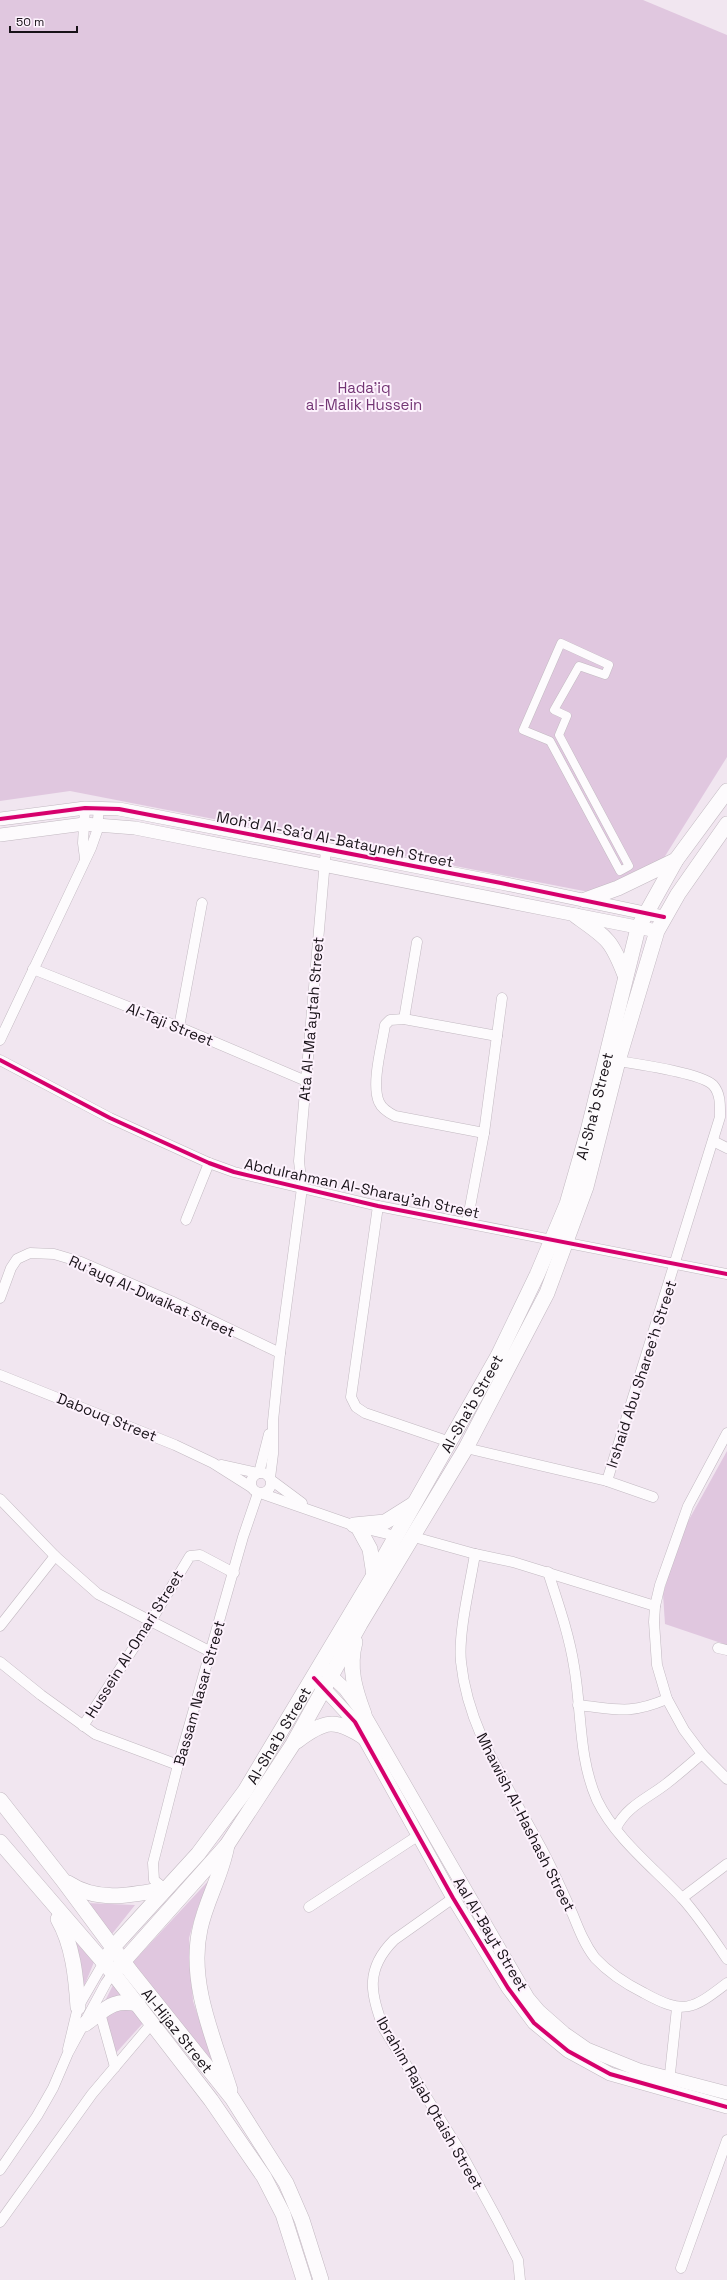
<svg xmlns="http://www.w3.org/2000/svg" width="727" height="2280" viewBox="0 0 727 2280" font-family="'Space Grotesk',sans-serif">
<rect width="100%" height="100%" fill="#f1e6f0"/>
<!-- green -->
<g fill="#e0c7df">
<path d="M0,0H643L727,35V757L662,861L627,880L589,892L70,791L0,801Z"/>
<path d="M727,1451V1645L665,1624L663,1594L681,1534Z"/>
<path d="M211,1878L198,1907L189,1938L193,2001L216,2071L133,1962Z"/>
<path d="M86,1903L135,1905L112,1934Z"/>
<path d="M71,1935L94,1962L83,1989L82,1969Z"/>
<path d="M113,1985L122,1995L105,2001Z"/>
<path d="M132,2008L144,2022L114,2055L104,2020L113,2011Z"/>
</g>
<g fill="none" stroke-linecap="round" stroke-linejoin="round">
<!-- pedestrian casing -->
<g stroke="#c2b9c1" stroke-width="9">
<path id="pedestrian" d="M561,643L609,665L605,675L579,666L554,710L567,716L559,735L629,866L620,871L550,741L523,730Z"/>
</g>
<!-- minor casing -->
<g stroke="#c2b9c1" stroke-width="11">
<g id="minor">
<path d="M85,808L83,843L85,858"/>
<path d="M33,969L179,1027L306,1081"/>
<path d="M404,1019L417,942"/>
<path d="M179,1027L202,903"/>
<path d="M0,1040L91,848L97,831L99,808"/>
<path d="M0,1060L110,1118L209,1163L234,1172L378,1206L727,1274"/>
<path d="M484,1133L395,1116C389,1113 382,1109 379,1102C371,1084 382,1045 385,1025L390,1020L404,1019L497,1036"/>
<path d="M713,1141L727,1148"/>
<path d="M378,1206L351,1397L356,1407L365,1413L450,1442"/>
<path d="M186,1220L209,1163"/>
<path d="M467,1223L484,1133L502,998"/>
<path d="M0,1298L11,1268L17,1259L30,1253L54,1254L81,1262L171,1301L280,1353"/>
<path d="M0,1375L175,1445L213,1463L251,1487"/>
<path d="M727,1433L688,1506L660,1585L655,1606L654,1622L657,1665L667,1699L684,1730L702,1754L727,1779"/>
<path d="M466,1448L607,1481L653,1497"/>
<path d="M221,1465L258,1473"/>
<circle cx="261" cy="1483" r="10"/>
<path d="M259,1473L269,1434"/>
<path d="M270,1478L273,1454V1421L280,1353L302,1188L299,1161L326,849"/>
<path d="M271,1480L302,1503"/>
<path d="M607,1481L720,1117C720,1106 721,1094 713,1085C701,1073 637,1064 618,1061"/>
<path d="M263,1494L358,1527L396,1536"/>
<path d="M0,1499L55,1556L98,1594L211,1652"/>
<path d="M414,1537L475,1554L513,1562L655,1606"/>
<path d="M475,1554C470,1585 458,1633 461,1662C468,1731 508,1785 539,1844C552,1867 562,1891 573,1915C579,1930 585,1945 595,1958C609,1973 626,1984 644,1993C684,2015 692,2010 727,1983"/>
<path d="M548,1572C558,1603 569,1634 574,1666C582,1711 578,1757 597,1800C616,1839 653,1867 682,1898C699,1917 713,1938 727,1959"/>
<path d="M0,1626L55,1556"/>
<path d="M718,1648L727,1650"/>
<path d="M0,1662L41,1695L95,1734L178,1765"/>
<path d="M578,1705C617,1709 629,1715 667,1699"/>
<path d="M83,1726L151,1621L190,1556L200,1555L234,1573"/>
<path d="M616,1828C627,1806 648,1798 666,1784C679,1774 690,1764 702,1754"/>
<path d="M165,1889L154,1880L153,1863L178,1765L243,1537L258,1493"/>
<path d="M466,1889L394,1940C365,1969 370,1994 384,2029L460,2151L497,2219L518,2260L520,2280"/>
<path d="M682,1898L727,1864"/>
<path d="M309,1907L419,1835"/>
<path d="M100,2013L115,2067"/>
<path d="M68,2049L78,2007L104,1962"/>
<path d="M669,2083L677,2008"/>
<path d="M0,2170L37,2116L53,2088L68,2053L106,1983L113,1973"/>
<path d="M0,2222L92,2094L153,2022"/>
<path d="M681,2268L727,2140"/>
</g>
</g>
<!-- tertiary casing -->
<g stroke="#c2b9c1" stroke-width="14">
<g id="tertiary">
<path d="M0,819L85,808L119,809L501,883L664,917"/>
<path d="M0,835L84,824L135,828L657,931"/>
<path d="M324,1669L345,1689L364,1714L517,1979L528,1998L539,2011L564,2033L587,2049L639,2070L727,2093"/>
<path d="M318,1682L355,1722L453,1898L508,1988L534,2023L568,2051L610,2074L727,2107"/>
</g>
</g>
<!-- secondary casing -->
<g stroke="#c2b9c1" stroke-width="16">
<g id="secondary">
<path d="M585,900L618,888L676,860"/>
<path d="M576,916C607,938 611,939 625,975"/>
<path d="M354,1525L385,1522L412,1505"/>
<path d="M358,1527L370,1549L374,1575"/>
<path d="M355,1642C348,1668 355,1690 364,1714"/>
<path d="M297,1741C325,1720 335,1718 365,1738"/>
<path id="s1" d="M0,1800L62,1879L131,1972L232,2098L286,2183L302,2220L321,2280"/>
<path d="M0,1842L113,1973L211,2100L264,2177L283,2214L304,2280"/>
<path d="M227,1845C222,1875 206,1900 200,1929C188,1983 214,2039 230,2090"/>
<path d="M68,1883C98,1903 132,1895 165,1889"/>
<path d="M58,1919C73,1945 76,1977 78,2007"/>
<path id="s2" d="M104,1962L114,1946L198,1854L245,1791L374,1575L498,1356L537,1275L567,1204L588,1131L638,928L676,860L727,791"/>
<path d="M113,1973L227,1845L293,1744L360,1624L466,1448L547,1293L586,1187L618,1061L657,931L678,894L727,824"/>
<path d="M85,2024C105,2010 112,1998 138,2004"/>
</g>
</g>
<!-- pedestrian -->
<use href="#pedestrian" stroke="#fdfbfd" stroke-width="8"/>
<!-- minor -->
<use href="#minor" stroke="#fdfbfd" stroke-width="10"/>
<!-- tertiary -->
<use href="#tertiary" stroke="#fdfbfd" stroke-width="13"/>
<!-- secondary -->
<use href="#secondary" stroke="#fdfbfd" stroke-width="15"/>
<!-- cycleway casing -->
<g stroke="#fdf2fd" stroke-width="6">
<g id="cycleway">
<path d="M0,819L85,808L119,809L501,883L664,917"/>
<path d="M0,1060L110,1118L209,1163L234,1172L378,1206L727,1274"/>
<path d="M314,1678L355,1722L453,1898L508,1988L534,2023L568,2051L610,2074L727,2107"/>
</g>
</g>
<!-- cycleway -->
<use href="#cycleway" stroke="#d6006c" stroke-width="4"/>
</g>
<g text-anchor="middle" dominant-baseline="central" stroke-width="4" stroke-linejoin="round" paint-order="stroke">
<!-- park labels -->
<g font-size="15" fill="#733574" stroke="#fdf2fd">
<text x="364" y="387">Hada'iq<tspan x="364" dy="17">al-Malik Hussein</tspan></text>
</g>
<!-- street labels -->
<g font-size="15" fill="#181218" stroke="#fdf2fd">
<text transform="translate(335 839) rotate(11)">Moh'd Al-Sa'd Al-Batayneh Street</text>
<text transform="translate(311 1019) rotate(-85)">Ata Al-Ma'aytah Street</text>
<text transform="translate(170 1024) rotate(22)">Al-Taji Street</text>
<text stroke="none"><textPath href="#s2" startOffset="994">Al-Sha'b Street</textPath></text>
<text transform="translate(362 1188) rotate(12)">Abdulrahman Al-Sharay'ah Street</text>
<text transform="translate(152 1296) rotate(24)">Ru'ayq Al-Dwaikat Street</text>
<text transform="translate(641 1374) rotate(-72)">Irshaid Abu Sharee'h Street</text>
<text stroke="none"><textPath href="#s2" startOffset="671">Al-Sha'b Street</textPath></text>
<text transform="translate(107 1417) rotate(22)">Dabouq Street</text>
<text transform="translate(134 1644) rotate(-58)">Hussein Al-Omari Street</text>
<text transform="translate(199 1693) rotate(-74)">Bassam Nasar Street</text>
<text stroke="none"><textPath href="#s2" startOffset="287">Al-Sha'b Street</textPath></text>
<text transform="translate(526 1822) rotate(63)">Mhawish Al-Hashash Street</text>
<text transform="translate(491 1934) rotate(59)">Aal Al-Bayt Street</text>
<text stroke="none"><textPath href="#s1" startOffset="291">Al-Hijaz Street</textPath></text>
<text transform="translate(430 2103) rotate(60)">Ibrahim Rajab Qtaish Street</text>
</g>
</g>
<!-- scale -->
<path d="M10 26v6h67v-6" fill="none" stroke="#181218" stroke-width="2"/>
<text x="16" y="26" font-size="12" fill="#181218" stroke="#fdf2fd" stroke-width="3" paint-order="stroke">50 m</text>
</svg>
